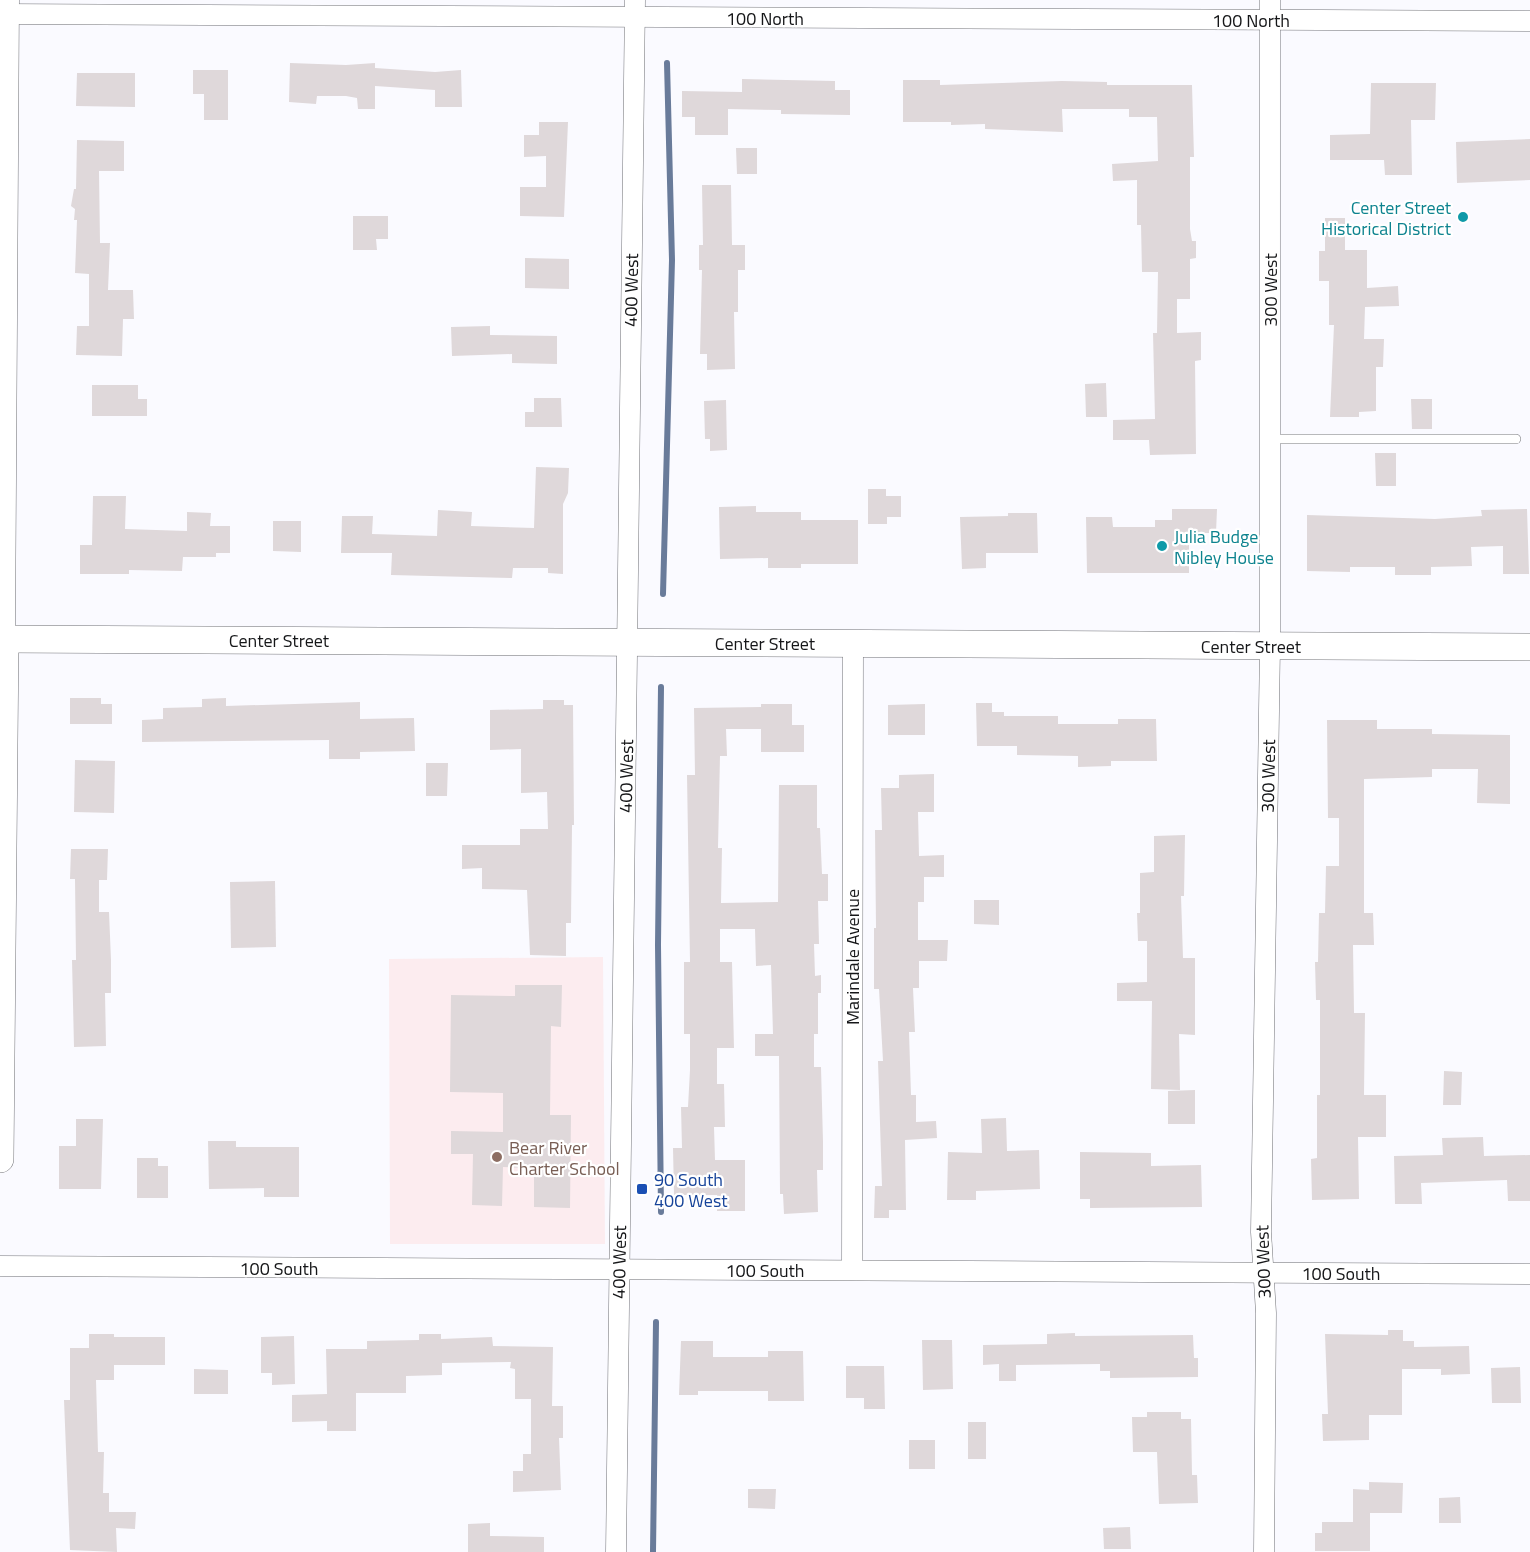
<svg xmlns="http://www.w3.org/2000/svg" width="1530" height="1552" viewBox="0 0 1530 1552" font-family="'Titillium Web',sans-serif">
<rect width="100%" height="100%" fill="#fafaff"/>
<!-- education -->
<path fill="#fcecef" d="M603,957L605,1244H390L389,959Z"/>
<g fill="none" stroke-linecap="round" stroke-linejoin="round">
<!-- stream -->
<g stroke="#697b9a" stroke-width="6">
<path d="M663,594L672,260L667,63"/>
<path d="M661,1212L658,945L661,687"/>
<path d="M653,1552L656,1322"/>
</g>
</g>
<!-- building -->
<g fill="#dfd8da">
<path d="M290,63L346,65L375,63V68L435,72L461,70L462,107H435V90L375,86V109H358L357,98L346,96H317L316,104L289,102Z"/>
<path d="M193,70H228V120H204V94H193Z"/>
<path d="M77,73H135V107L76,106Z"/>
<path d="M742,79L835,81V90H850V115L781,114V110L728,109V135H695V117H682V91L742,92Z"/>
<path d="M903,80H940V85L1062,81L1107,82V85H1192L1194,157H1190V229L1192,241H1196V258L1190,259V299H1177V333L1201,332V360L1195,361L1196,454L1150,455L1149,440H1113V420L1155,419L1153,333H1157L1158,272H1142L1141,225H1137V180L1113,181L1112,164L1158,161L1157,117H1129V109H1062L1063,132L985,129V124L951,125V122H903Z"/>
<path d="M1371,83H1436L1435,120H1411L1412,175H1385L1384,160H1330V135L1370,134Z"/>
<path d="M539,122H568L564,217L520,216V187H546V156L524,157V135H539Z"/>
<path d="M1530,139V180L1457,183L1456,142Z"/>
<path d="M77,140L124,141V171H99L100,243H110L108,290H133L134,319H123L122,356L76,355L77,326H89V274L75,273L77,220H74L75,209L71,206L74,189H76Z"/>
<path d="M736,148H757V174H737Z"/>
<path d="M702,185H731L732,245H745V270H738V312H734L735,369L707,370V354H700L702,270H699V245H703Z"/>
<path d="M353,216H388V239H376L377,250H353Z"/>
<path d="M1325,218H1345V250H1367V288L1398,286L1399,306L1365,307L1364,339H1384L1383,367H1376V411L1359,412V417H1330L1334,325H1329V281H1319V251H1325Z"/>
<path d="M525,258L569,259V289L525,288Z"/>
<path d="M490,326V335L557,336V364L512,363V354L452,356L451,327Z"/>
<path d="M1106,383L1107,417H1086L1085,384Z"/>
<path d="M92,385H138V399H147V416H92Z"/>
<path d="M534,398H561L562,427H525V412H534Z"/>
<path d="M1411,399H1432V429H1412Z"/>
<path d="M726,400L727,450L710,451V439H705L704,401Z"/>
<path d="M1375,453H1396V486H1376Z"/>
<path d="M536,467L569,468L568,493L563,504V574L548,573V568H513L512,578L391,575L392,553H341L342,516H373L372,534L437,536L438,510L472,512L471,526L534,528Z"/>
<path d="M868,489H886V496H901V517H887V524H868Z"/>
<path d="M93,496H126L125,529L187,531V512L211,513L210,526H230V553H216V557H183L182,571L129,570V574H80V545H92Z"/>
<path d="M756,506V512H801V520H858V564H801V568H768V558L720,559L719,507Z"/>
<path d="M1172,509H1217L1216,533H1189V573H1087L1086,517H1112L1113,527H1155V520H1172Z"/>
<path d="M1527,509L1529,574H1503V546L1471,547L1472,566L1431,567V575H1395V567H1350V572L1307,571V515L1435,519L1482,516L1481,510Z"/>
<path d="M1008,513H1037L1038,553H986V568L962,569L960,517L1008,516Z"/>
<path d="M273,521H301V552L273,551Z"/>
<path d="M70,698H101V704H112V724H70Z"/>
<path d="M226,698V706L360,702V719L414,718L415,751L360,752V759H329V740L142,742V720L163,719V708L202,707V699Z"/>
<path d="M543,700H564V705H573L574,825H572L571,923H566V956L530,955L527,890L482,889V868L462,869V845H520V829H548L547,792L521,793V749L490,750V710L543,709Z"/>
<path d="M976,703H992V712H1004V716H1058V724H1118V719H1156L1157,761H1111V766L1078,767V756L1017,755V746H977Z"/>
<path d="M761,704H792V725H804V752H761V729H726L727,756H720L718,848H722L721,903L778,902L779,785H817V828H820L822,874H828V901H818L819,944H814L815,976L821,975V993H818V1034H814V1067H821L823,1142V1170H817L818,1212L784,1214L783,1194H780L779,1056H755V1034H773L771,965L756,966L755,929H720V962H732L734,1048H717V1084H724L725,1127H714L715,1160H745V1211H717V1195H674L673,1148H682L681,1107H688L690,1070V1034H684V962H690L687,775H695L694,708L761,707Z"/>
<path d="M925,704V735H888V705Z"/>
<path d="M1327,720H1377V729H1432V734L1510,735V804L1477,803L1478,769H1432V777L1364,779V913H1373L1374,945H1353L1354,1013H1365L1364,1095H1386V1137H1358L1359,1199L1312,1200L1311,1159L1317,1158V1095H1320V1000H1316L1315,962H1318L1319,913H1325L1326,866H1339V818H1328Z"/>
<path d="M75,760L115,761L114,813L74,812Z"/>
<path d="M426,763H448L447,796H426Z"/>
<path d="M934,774V812H918L919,856L944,855V877H924V902H918V940H948L947,961H919V988H913L915,1032H909L911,1095H916V1122L936,1121L937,1138L905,1140L906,1210H889V1218H874L875,1186H882L878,1061H883L879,989H874V928H876L875,830H882L881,788H899V775Z"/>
<path d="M1185,835L1184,896H1181L1183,958H1195V1035L1179,1034L1180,1090L1151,1089L1152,1001H1117V983L1147,982V941H1138L1137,913H1140V873L1154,872V836Z"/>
<path d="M71,849H108L107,880H99V912H109L111,960V993H105L106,1046L74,1047L72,960H76L75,879H70Z"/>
<path d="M275,881L276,947L231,948L230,882Z"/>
<path d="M974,900H999V925L974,924Z"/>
<path d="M515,985H562L561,1027L551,1026L550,1115H571L570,1208L534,1207V1168L503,1167L502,1206L472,1205L473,1154H451V1131L503,1132V1093L450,1092L451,995L515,996Z"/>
<path d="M1444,1071L1462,1072L1461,1105H1443Z"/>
<path d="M1195,1090V1124H1168V1091Z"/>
<path d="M1006,1118L1007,1151L1039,1150L1040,1189L976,1191V1200H947L948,1152L982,1153L981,1119Z"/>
<path d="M76,1119H103L101,1189H59V1146H76Z"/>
<path d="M1483,1137L1484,1156L1530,1155V1201H1508L1507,1180L1421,1183L1422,1204H1395L1394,1156L1443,1155L1442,1138Z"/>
<path d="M208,1141H236V1147H299V1197H264V1188L209,1189Z"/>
<path d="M1080,1152L1151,1153V1166L1201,1165L1202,1207L1090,1208V1199H1080Z"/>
<path d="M137,1158H158V1166H168V1198H137Z"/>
<path d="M1388,1330H1403V1341H1414V1347L1469,1346L1470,1374L1441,1375V1369H1402V1415H1369V1440L1323,1441L1322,1414H1328L1325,1334L1388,1335Z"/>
<path d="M1075,1333V1336L1193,1335L1194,1358H1198V1377L1110,1378V1371H1100V1364L1016,1365V1381H999V1364L983,1365V1345L1047,1344V1334Z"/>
<path d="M89,1334H114V1337H165V1365H114V1380H96L98,1452H104L103,1493H109V1512H136L135,1529L116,1528L117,1552L70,1550L64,1400H70V1348H89Z"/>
<path d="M419,1334H441V1339L492,1337L493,1346L553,1347L552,1406H563V1438H559L561,1490L513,1492V1471H523V1454H531V1399H515V1369L510,1368L511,1362L442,1363V1375L406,1376V1393H356V1431H327V1421L292,1422V1395L327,1394L326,1349H367V1341L419,1340Z"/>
<path d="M294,1336L295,1384L272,1385V1373H261V1337Z"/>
<path d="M922,1340H952L953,1389L923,1390Z"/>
<path d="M681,1341H713V1357H768V1351H803L804,1401H768V1391H698V1395H679Z"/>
<path d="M846,1366H884L885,1409H864V1398H846Z"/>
<path d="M1520,1367L1521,1403H1492L1491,1368Z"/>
<path d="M194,1369L228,1370V1394H194Z"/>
<path d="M1147,1412H1181V1419H1191L1192,1475H1197L1198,1503L1159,1504L1157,1452H1133L1132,1417H1147Z"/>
<rect x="968" y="1422" width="18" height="37"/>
<rect x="909" y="1440" width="26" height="29"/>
<path d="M1369,1482L1403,1483L1402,1513H1370V1551H1315V1533H1322V1522H1353V1489L1369,1490Z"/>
<path d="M748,1489H776L775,1509L748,1508Z"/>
<path d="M1460,1497L1461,1523H1439V1498Z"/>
<path d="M490,1523V1536L544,1537V1552H468V1524Z"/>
<path d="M1130,1527L1131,1549H1104L1103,1528Z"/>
</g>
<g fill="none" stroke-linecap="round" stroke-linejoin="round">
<!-- lane casing -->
<g stroke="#717277" stroke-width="10">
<path id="lane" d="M1270,439H1516"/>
</g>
<!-- street casing -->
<g stroke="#717277" stroke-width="21">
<g id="street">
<path d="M0,14L1530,21"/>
<path d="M5,639L9,0"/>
<path d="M0,1266L1530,1274"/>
<path d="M852,1270L853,643"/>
<path d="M616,1552L635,0"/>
<path d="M1264,1552L1266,1313L1261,1232L1270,646V0"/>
</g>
</g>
<!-- secondary casing -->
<g stroke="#717277" stroke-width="28">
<g id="secondary">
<path d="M0,639L1530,647"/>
<path d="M0,1159L5,639"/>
</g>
</g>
<!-- lane -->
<use href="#lane" stroke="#fff" stroke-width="9"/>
<!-- street -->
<use href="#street" stroke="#fff" stroke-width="20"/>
<!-- secondary -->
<use href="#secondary" stroke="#fff" stroke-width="27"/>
</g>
<!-- markers -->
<g fill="#0f9aa8" stroke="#fff" stroke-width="2">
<circle cx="1463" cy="217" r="6"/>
<circle cx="1162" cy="546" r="6"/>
</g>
<circle fill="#8d6e63" stroke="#fff" stroke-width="2" cx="497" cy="1157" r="6"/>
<rect fill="#1a4fb4" stroke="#fff" stroke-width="2" x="636" y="1183" width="12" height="12" rx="3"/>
<g text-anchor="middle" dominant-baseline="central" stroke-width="4.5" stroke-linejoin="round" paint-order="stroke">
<!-- street labels -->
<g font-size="18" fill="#151618" stroke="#fff">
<text x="765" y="18">100 North</text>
<text x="1251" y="20">100 North</text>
<text transform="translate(631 290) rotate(-89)">400 West</text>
<text transform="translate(1270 290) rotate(-90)">300 West</text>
<text x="279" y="640">Center Street</text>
<text x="765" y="643">Center Street</text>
<text x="1251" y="646">Center Street</text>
<text transform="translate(626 776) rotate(-89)">400 West</text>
<text transform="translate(1268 776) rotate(-89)">300 West</text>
<text transform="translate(852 957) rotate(-90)">Marindale Avenue</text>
<text transform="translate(619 1262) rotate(-89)">400 West</text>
<text transform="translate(1263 1262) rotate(-92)">300 West</text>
<text x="279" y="1268">100 South</text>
<text x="765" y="1270">100 South</text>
<text x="1341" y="1273">100 South</text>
</g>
<!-- culture labels -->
<g font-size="18" fill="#0d838f" stroke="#fff" text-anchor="end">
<text x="1451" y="207">Center Street<tspan x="1451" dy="21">Historical District</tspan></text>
<text x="1174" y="536" text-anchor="start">Julia Budge<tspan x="1174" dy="21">Nibley House</tspan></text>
</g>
<!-- education labels -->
<g font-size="18" fill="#785e54" stroke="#fff" text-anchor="start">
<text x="509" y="1147">Bear River<tspan x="509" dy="21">Charter School</tspan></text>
</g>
<!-- transit labels -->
<g font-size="18" fill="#164399" stroke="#fff" text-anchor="start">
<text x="654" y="1179">90 South<tspan x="654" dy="21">400 West</tspan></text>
</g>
</g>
</svg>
